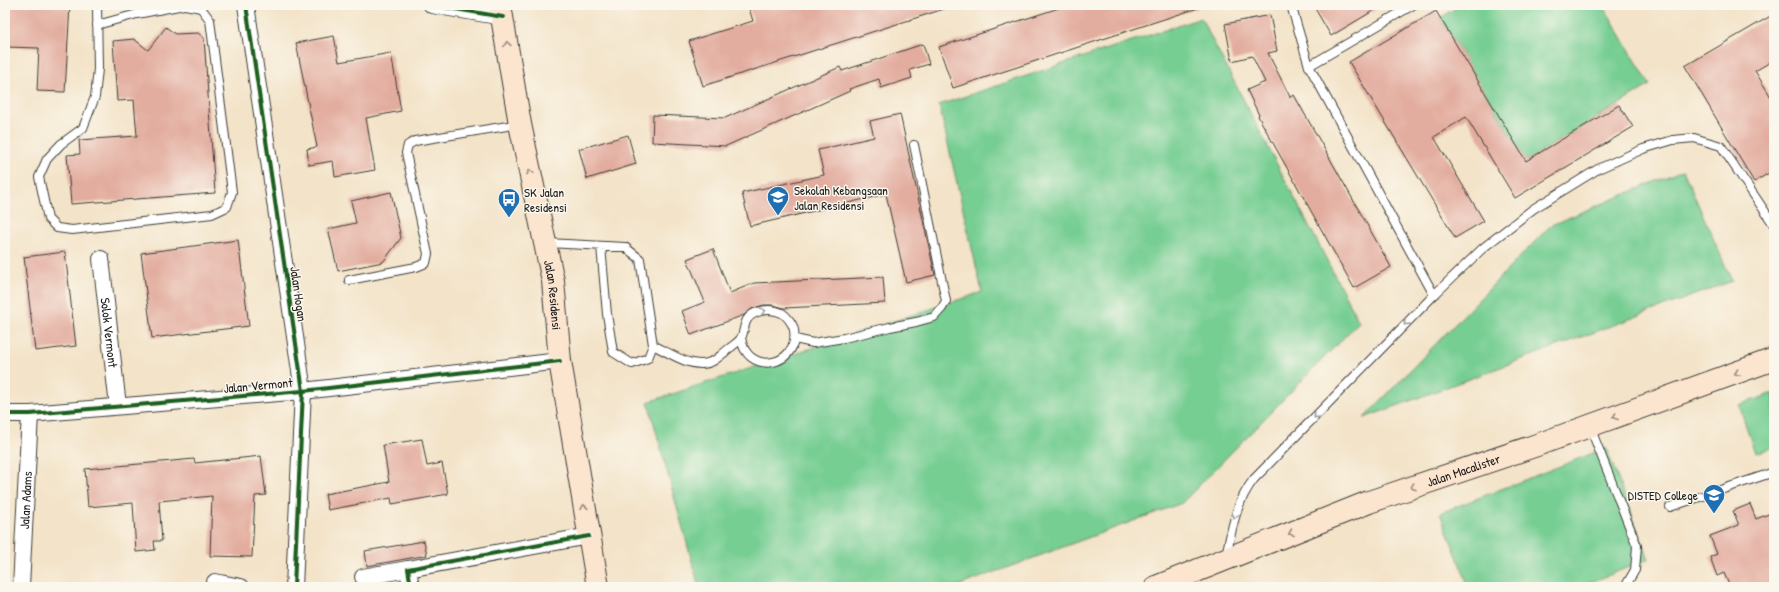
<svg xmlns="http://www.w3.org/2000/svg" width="1779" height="592" viewBox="0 0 1779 592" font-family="'Patrick Hand',sans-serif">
<rect width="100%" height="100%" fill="#fbf7ec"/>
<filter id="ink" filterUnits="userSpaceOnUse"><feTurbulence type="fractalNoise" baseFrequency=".025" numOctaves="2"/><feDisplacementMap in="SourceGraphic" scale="8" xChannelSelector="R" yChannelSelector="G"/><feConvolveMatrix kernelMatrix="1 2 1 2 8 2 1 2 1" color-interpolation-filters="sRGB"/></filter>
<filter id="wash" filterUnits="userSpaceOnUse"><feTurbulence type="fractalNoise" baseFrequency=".012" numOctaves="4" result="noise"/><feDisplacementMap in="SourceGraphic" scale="16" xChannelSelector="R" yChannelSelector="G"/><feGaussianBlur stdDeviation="0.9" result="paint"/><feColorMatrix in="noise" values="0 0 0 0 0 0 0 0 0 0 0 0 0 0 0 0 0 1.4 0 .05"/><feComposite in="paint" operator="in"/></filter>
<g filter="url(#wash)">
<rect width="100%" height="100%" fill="#f3e3c8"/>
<!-- green -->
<g fill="#76ce93" stroke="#497558">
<path d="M1461,5H1603L1650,85L1526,161L1440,18Z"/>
<path d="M1201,18L1359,322L1182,503L955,587H699L648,402L982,292L939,105Z"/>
<path d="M1683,170L1732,281L1364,418L1551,225Z"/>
<path d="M1774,393V447L1755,453L1739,405Z"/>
<path d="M1606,448L1649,559L1579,587H1469L1440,513Z"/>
</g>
<g id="blocks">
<!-- building -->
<g fill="#e2ac9e">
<path d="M5,5H70L65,92L37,91L39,48L5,47Z"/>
<path d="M748,5H947V8L703,86L689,41L753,21Z"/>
<path d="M1068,5H1198V8L953,88L939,47Z"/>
<path d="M1313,5H1383L1331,36Z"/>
<path d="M1436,11L1526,161L1619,105L1633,127L1515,198L1466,117L1434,137L1484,221L1455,238L1349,62Z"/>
<path d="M1774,14V60L1755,71L1774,102V170L1754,182L1685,66Z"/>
<path d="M1270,15L1277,51L1268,53L1290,97L1294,95L1391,267L1354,288L1258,116L1259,115L1247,90L1265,82L1252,56L1232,61L1225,24Z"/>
<path d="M166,27L175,34L198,33L204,38L215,193L71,204L67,155L80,154L79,140L137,136L134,100L117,101L113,41L134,39L148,50Z"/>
<path d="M334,36L339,62L391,53L401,111L366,118L375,170L335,177L333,161L309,165L307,149L317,147L296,43Z"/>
<path d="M923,44L929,64L910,70L912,78L881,88L879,79L849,89L850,91L726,146L652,142L653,115L725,118L840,67L842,71Z"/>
<path d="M900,114L935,275L906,282L886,194L750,226L742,193L824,175L818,150L874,137L870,121Z"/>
<path d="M628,135L636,164L587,179L579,149Z"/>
<path d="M391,192L401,238L383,262L338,271L328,229L356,223L351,201Z"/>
<path d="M238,240L249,326L152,338L141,253Z"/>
<path d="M713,249L730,293L754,283L883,277L885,303L784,308L773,305H764L753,308L744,315L691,335L682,311L705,302L687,259Z"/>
<path d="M65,252L76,346L35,351L24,257Z"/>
<path d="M422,439L427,466L442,463L448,494L392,504L391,498L328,510L325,494L389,482L383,445Z"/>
<path d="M261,456L266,495L255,496L252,557L210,556L212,496L159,501L162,541H154L155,550L136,552L133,503L88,507L85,469L194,459L195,463Z"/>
<path d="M1750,504L1756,519L1774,512V587H1730L1724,573L1717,576L1710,557L1717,554L1710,536L1739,525L1733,511Z"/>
<path d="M424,541L427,555L367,566L365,551Z"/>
</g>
</g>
</g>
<g filter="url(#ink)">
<use href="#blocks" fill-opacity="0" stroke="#3c3a36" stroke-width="1"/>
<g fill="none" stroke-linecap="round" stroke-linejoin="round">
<!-- service casing -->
<g stroke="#3c3a36" stroke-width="10">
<g id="service">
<path d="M97,5L98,69L95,97L83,128L61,144L47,159L39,177L48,219L57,228L72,230L212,214L227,207L232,192L210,20L201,8L185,5"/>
<path d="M1291,5L1309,66"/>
<path d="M1413,5L1309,66L1434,295"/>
<path d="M97,25L137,14L184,5"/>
<path d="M547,243L625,247L640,259L653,345L648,358L632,364L613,352L607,314L601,246"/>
<path d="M349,280L416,267L426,263L428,254L406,153L408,145L415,141L520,124"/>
<path d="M795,339L813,343L844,338L890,327L916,322L934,317L942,308L946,301L914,145"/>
<path d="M653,345C670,353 694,371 713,361C717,359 721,355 725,352C729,348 738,343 741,338C746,329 742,319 755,313C764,309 773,309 782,313C787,316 793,324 794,330C799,362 759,374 745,350C743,347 742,342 741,338"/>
<path d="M1590,427L1637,546L1635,570L1625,587"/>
<path d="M1670,507L1774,472"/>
<path d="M1226,556C1232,528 1236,502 1254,479L1434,295L1483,248L1533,209L1598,169L1643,149L1673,140L1694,138L1721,146L1774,225"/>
</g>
</g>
<!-- minor casing -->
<g stroke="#3c3a36" stroke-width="18">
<g id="minor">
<path d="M246,5L303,391L294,587"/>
<path d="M432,5L503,17"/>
<path id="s1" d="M101,259L118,406"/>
<path d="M5,414H30L303,391L560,361"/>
<path d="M363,577L408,569"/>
<path d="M215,582L241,587"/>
<path id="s2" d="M21,587L30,414"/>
<path d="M411,587L408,569L589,536"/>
</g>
</g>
<!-- secondary casing -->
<g stroke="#3c3a36" stroke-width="24">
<g id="secondary">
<path id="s3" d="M500,5L520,124L553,281L560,361L598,587"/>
<path id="s4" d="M1156,587L1369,502L1537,445L1774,359"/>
</g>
</g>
<!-- service -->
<use href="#service" stroke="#fff" stroke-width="8"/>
<!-- minor -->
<use href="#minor" stroke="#fff" stroke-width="16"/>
<!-- secondary -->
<use href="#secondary" stroke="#fce5cf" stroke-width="22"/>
<!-- cycleway casing -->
<g stroke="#fbf7ec" stroke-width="6">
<g id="cycleway">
<path d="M246,5L303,391L294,587"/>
<path d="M432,5L503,17"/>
<path d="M5,414H30L303,391L560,361"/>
<path d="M411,587L408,569L589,536"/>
</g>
</g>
<!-- cycleway -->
<use href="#cycleway" stroke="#1b5e20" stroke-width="4"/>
</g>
<!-- one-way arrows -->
<defs><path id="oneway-chevron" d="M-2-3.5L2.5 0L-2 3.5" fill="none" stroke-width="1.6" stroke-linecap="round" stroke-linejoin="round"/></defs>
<g stroke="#978b7e">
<use href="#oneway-chevron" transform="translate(507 44) rotate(-99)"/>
<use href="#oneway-chevron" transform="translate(530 172) rotate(-102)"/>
<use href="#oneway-chevron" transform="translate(1737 373) rotate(160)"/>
<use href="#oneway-chevron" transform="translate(1615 417) rotate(160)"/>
<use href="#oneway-chevron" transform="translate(1413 487) rotate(161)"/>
<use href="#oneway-chevron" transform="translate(584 507) rotate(-100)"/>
<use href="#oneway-chevron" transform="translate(1291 533) rotate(158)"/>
</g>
<g stroke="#999">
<use href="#oneway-chevron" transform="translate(763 311) rotate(-12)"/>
<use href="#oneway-chevron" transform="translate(1406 323) rotate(134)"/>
<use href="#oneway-chevron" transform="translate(1316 416) rotate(134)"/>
<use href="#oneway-chevron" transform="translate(1235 516) rotate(106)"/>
</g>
</g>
<!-- icons -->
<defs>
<g id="school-pin" transform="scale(1.15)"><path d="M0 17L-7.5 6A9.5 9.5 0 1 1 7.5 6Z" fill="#1f6fb2" stroke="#fbf7ec"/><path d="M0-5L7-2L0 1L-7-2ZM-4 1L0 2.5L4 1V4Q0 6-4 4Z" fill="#fff"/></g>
<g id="bus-pin" transform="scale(1.15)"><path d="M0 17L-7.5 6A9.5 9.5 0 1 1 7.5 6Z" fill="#1f6fb2" stroke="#fbf7ec"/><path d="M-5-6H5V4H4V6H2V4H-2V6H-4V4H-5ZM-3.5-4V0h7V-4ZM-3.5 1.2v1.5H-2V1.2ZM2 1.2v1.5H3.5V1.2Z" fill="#fff"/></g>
<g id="university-pin" transform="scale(1.15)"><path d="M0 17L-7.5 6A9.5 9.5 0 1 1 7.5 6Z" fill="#1f6fb2" stroke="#fbf7ec"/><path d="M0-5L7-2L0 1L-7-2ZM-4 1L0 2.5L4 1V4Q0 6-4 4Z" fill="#fff"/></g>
</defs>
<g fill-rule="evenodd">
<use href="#school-pin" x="778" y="197"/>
<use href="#bus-pin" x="509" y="199"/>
<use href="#university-pin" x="1714" y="495"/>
</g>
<g text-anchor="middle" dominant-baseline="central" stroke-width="3" stroke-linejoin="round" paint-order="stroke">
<!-- poi labels -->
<g font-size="13" fill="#1c1c1c" stroke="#fbf7ec" text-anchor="start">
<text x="794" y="190">Sekolah Kebangsaan<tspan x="794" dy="15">Jalan Residensi</tspan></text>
<text x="524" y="192">SK Jalan<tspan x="524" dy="15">Residensi</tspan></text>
<text x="1698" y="495" text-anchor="end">DISTED College</text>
</g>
<!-- street labels -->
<g font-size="13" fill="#1c1c1c" stroke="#fbf7ec">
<text transform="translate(299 294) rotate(82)">Jalan Hogan</text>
<text stroke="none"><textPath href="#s3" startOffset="295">Jalan Residensi</textPath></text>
<text stroke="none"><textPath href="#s1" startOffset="74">Solok Vermont</textPath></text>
<text transform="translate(258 385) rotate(-5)">Jalan Vermont</text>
<text stroke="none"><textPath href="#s4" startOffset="329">Jalan Macalister</textPath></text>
<text stroke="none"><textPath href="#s2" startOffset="87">Jalan Adams</textPath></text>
</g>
</g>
<!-- margin -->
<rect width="1779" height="592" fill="none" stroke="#fbf7ec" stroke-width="20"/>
</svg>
